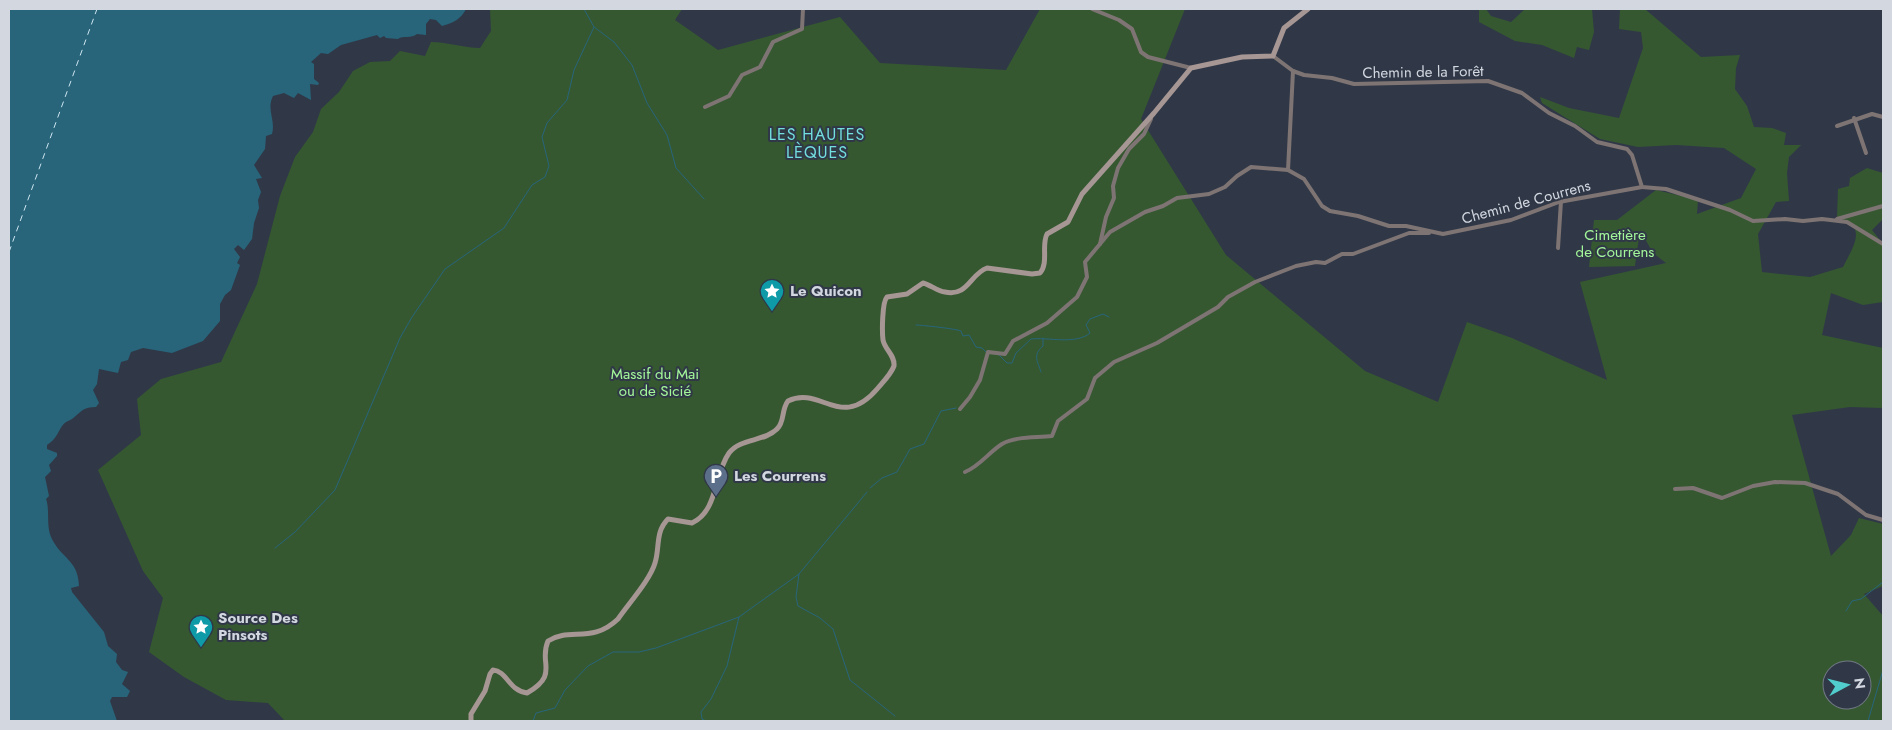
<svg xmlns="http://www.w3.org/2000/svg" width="1892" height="730" viewBox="0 0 1892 730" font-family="Jost,sans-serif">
<rect width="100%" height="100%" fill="#303847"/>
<!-- green -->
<g fill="#355831" fill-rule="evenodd">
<path d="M490,9H682L675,20L718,50L840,17L880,63L1006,70L1040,9H1185L1141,119L1226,255L1365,371L1438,402L1467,322L1512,338L1607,380L1580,282L1666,263L1653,253L1640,230L1635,266L1589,267L1594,220H1617L1656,190L1698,200L1697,214L1741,198L1756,169L1724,148L1676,145L1638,147L1600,139L1542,103L1540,97L1569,108L1619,118L1643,48L1641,32L1619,29L1620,9H1645L1701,57L1740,55L1736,68L1735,89L1747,106L1754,127L1772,128L1786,133L1784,145H1801L1789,157L1787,173L1789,201L1776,202L1758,234L1762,272L1810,277L1843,267C1853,247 1869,225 1837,218L1838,189L1849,186L1850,178L1867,168L1883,173V219L1872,230L1883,244V302L1863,305L1831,293L1822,335L1883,348V408L1850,407L1792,415L1831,556L1851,535L1859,518L1883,524V586L1864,594L1883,616V721H285L268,703L226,700L184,677L149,652L163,598L143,571L98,470L141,435L137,399L161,379L221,362L257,284L280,196L295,157L313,132L321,109L339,92L353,71L370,62L390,61L400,51L425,56L431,42C448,42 463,48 480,48L491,31ZM1832,670H1862V700H1832Z"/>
<path d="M1479,9H1486L1491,16L1511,22L1525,9H1592L1594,32L1589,50L1577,47L1574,58L1542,45L1515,41L1479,22Z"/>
</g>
<!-- water -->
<path fill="#28657b" d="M9,9H466C461,19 453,23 442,26L436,20L430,19L426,24V35L417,34C411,39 403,35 398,39L386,38L384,36L380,38L377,35L341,45L328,54L321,53L311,62L314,64V79L319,83L318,85L310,84L311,100L298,93L294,98L284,93L273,96C266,110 276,120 272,134L266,136L265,149L254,165L262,178L256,179L261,192L258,200L259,208L254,223L252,239L244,250L238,245L234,249L240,257L237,263L240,265L231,290L225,295L220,304V321L203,341L172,353L143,348L131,352L128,360L121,362L118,373L99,369L97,384L93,390L99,403L96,407C83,407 82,411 72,419C68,421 65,422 62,426C57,434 56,439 47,445V449L57,453V456L49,465L51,471L45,477L49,496L46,499C50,510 46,525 51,537C61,559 78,559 79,586L71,588L72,592L104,632L108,646L117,654L116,662L122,670L128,672L122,684L130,691L127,697H112L110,701L117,721H9Z"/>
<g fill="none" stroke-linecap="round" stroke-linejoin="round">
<!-- stream -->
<g stroke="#28657b" stroke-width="1">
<path d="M594,27L614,42L632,65L647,103L667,135L676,168L704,199"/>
<path d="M916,325C922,325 957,329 961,331L963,336L969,335L976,347L982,348L987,353"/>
<path d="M999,355L1007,363H1012L1016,353L1031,339C1048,337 1076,345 1090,333L1086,325L1090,319L1103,314L1109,317"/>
<path d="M1041,372C1038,362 1032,355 1043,346V338"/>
<path d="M870,488L882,478L897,472L910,449L924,444L941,411L956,408"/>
<path d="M275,548L295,532L335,490L400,338L412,317L445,269L504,228L532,185L545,177L549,166L542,137L547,123L567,100L574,70L594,27L584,9"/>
<path d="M799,574L796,597L798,606L820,618L833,629L850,680L895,716"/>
<path d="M1846,611L1852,601L1861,599L1883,582"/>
<path d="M533,721L536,713L555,708L565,690L588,666L613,652H639L656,648L739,617L799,574L867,492"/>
<path d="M706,721L702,719L701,712L711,699L727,666L739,617"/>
<path d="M1868,721L1883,670"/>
</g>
<!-- ferry -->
<path stroke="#cde5f0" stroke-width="1" stroke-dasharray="6 5" stroke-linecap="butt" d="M9,252L97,9"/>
<!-- street -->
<g stroke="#7e7473" stroke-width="4">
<path d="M1092,9L1119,20L1132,29L1141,52L1148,57L1191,68"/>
<path d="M1273,56L1293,71L1304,75L1332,78L1354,84L1488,81L1522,93L1549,113L1575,126L1597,142L1627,149L1632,155L1642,187L1666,189L1730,210L1753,221L1785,219L1803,221L1822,219L1847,222L1883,244"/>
<path d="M705,107L729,96L742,75L760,67L773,42L802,29L803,9"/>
<path d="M1854,118L1866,153"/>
<path d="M1837,126L1872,114L1883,117"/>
<path d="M1288,170L1293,71"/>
<path d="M1837,219L1883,206"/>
<path d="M1100,244L1110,232L1145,212L1163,206L1177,198L1209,194L1225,187L1237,176L1251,167L1288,170L1304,179L1322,206L1330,211L1358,216L1389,226H1406L1443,234L1511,220L1559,202L1642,187"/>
<path d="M1558,248L1561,201"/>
<path d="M960,409L970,397L980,380L988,352L1005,354L1013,341L1047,323L1077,297L1087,277L1085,262L1100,244L1106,217L1114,198L1113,186L1118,168L1129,149L1144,134L1151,119"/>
<path d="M965,472C980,466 989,452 1002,444C1016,436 1036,438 1052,436L1058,421L1087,399L1095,378L1114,362L1157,343L1218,307L1228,297L1255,282L1296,266L1316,262L1325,263L1342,254H1353L1409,233H1429"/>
<path d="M1675,489L1693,488L1722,498L1753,486L1775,482L1805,483L1838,494L1866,515L1883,520"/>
</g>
<!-- secondary -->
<path stroke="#a69694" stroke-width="5" d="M471,721V714L485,691L490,674L493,670C507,671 509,691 527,693C560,674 538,663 548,641C570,627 592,644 618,619C629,603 650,580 655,563C660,547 655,532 668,519L692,523C718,511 714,474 729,453C740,438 764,442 777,429C785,422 781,410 788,401C821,385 841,432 878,388C884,381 891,374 894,366C895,355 885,350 883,340C882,332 882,302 887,297L907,294L923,283C931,285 937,291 945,292C968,297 970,274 987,268L1032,274L1040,273C1049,262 1041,246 1047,234L1068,222L1082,194L1154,113L1191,68L1242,57L1273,56L1284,28L1308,9"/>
</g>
<!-- icons -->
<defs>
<g id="sight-pin" transform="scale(1.25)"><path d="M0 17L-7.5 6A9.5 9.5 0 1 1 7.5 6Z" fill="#0f9aa8" stroke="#303847"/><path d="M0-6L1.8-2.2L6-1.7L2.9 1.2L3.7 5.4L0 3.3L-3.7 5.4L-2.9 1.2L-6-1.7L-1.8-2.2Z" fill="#fff"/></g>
<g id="parking-pin" transform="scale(1.25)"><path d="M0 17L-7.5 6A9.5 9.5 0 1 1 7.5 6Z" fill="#5c6f8a" stroke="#303847"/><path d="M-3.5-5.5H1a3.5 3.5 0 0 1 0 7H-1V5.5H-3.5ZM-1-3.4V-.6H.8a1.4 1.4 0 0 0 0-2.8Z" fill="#fff"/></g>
</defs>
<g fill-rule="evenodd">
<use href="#sight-pin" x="772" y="291"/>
<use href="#parking-pin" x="716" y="476"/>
<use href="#sight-pin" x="201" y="627"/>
</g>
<g text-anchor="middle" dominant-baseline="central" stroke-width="4" stroke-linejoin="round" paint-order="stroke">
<!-- street labels -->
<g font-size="15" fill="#d2d7e0" stroke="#303847">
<text transform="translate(1423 72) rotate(-1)">Chemin de la Forêt</text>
<text transform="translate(1526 202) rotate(-15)">Chemin de Courrens</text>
</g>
<!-- park labels -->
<g font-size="15" fill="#a3f699" stroke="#303847">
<text x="1615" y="235">Cimetière<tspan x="1615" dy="17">de Courrens</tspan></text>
<text x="655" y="374">Massif du Mai<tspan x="655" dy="17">ou de Sicié</tspan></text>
</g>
<!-- poi labels -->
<g font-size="15" font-weight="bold" fill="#d2d7e0" stroke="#303847" text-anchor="start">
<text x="790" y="291">Le Quicon</text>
<text x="734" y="476">Les Courrens</text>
<text x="218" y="618">Source Des<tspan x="218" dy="17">Pinsots</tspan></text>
</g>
<!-- neighbourhood labels -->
<g font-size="16" letter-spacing="1" fill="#72dede" stroke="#303847">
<text x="817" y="134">LES HAUTES<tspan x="817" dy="18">LÈQUES</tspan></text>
</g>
</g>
<!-- border -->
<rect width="1892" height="730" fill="none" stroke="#d2d7e0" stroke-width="20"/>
<!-- north arrow -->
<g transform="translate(1847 685) rotate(83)"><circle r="24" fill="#303847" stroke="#717884"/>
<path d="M0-4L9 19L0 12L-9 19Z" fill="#52cdcd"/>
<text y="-8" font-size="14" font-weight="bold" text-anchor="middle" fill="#d2d7e0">N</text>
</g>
</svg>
